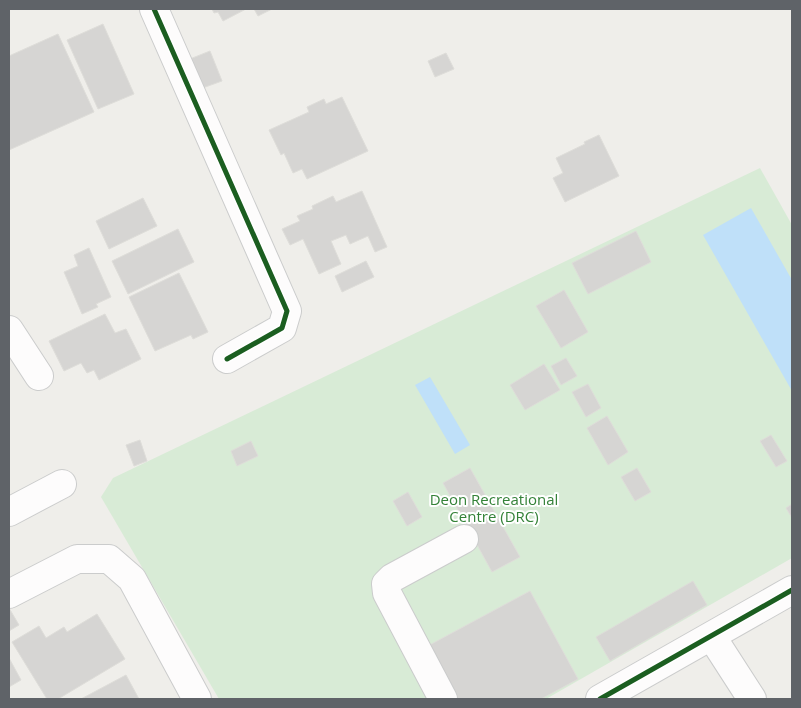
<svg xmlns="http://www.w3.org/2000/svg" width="801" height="708" viewBox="0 0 801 708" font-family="'Open Sans',sans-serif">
<rect width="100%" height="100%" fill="#efeeea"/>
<!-- green -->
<path fill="#d8ebd6" d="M760,168L792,225V558L546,699H219L101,497L113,478Z"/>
<!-- water -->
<g fill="#bfe0f9">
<path d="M751,208L792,280V391L703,235Z"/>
<path d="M430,377L470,445L455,454L415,385Z"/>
</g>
<!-- building -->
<g fill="#d6d5d3" stroke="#deddd9">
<path d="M212,9H246L223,21L218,12L214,13Z"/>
<path d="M254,9H272L258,16Z"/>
<path d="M103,24L134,94L98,109L67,40Z"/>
<path d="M58,34L94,112L9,150V56Z"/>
<path d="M210,51L222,81L197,90L185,61Z"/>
<path d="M446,53L454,69L435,77L428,61Z"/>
<path d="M342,97L368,151L307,179L302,169L293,173L284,153L281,155L269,130L309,112L307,107L324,99L326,104Z"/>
<path d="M599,135L619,176L565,202L553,178L563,173L556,158L585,144L584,142Z"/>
<path d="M362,191L387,247L375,252L368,236L350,244L346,235L331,241L341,264L319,274L303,239L290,245L282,229L300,221L297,216L313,209L312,206L333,196L336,202Z"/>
<path d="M143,198L157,226L109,249L96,221Z"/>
<path d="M178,229L194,262L128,294L112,261Z"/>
<path d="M636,231L651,262L588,294L572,263Z"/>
<path d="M89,248L111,297L96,304L98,307L82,314L64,272L78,266L74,255Z"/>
<path d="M366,261L374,277L342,292L335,276Z"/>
<path d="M179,273L208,332L193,339L191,335L155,351L129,297Z"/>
<path d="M564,290L588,332L561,348L536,306Z"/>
<path d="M105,314L115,333L126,329L141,359L99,380L94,370L87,373L81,363L64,371L49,341Z"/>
<path d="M566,358L577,376L561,385L551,366Z"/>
<path d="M544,364L560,390L525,410L510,385Z"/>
<path d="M588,384L601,408L586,417L572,392Z"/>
<path d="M607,416L628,452L608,465L587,428Z"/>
<path d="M771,435L787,461L776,467L760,441Z"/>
<path d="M140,440L147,461L134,466L126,445Z"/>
<path d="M251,441L258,456L237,466L231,451Z"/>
<path d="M470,468L520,557L492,572L443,483Z"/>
<path d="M637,468L651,492L635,501L621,477Z"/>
<path d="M408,492L422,517L407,526L393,501Z"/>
<path d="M792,504V518L786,508Z"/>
<path d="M693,581L707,605L610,661L596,637Z"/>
<path d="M530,591L578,679L541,699H453L424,648Z"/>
<path d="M9,608L19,625L9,631Z"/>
<path d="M97,614L125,659L58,699H47L12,642L39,626L46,638L64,627L67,632Z"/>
<path d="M9,658L21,680L9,687Z"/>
<path d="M126,675L139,699H81Z"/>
</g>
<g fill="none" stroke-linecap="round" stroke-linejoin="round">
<!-- minor casing -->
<g stroke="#cbcccc" stroke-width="30">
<g id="minor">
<path d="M154,9L287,311L282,328L227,359"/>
<path d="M9,330L39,376"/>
<path d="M9,512L62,484"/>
<path d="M9,594L77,559H109L132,579L197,699"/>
<path d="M712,637L752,699"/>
<path d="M443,699L387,593L386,584L392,578L464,539"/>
<path d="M600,699L792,590"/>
</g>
</g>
<!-- minor -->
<use href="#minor" stroke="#fdfcfc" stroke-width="28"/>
<!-- cycleway casing -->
<g stroke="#fff" stroke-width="8">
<g id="cycleway">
<path d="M154,9L287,311L282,328L227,359"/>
<path d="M600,699L792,590"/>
</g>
</g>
<!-- cycleway -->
<use href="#cycleway" stroke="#1b5e20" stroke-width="5"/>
</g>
<g text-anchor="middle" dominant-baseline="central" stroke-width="4" stroke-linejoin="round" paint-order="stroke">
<!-- park labels -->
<g font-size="15" fill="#348238" stroke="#fff">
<text x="494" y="499">Deon Recreational<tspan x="494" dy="17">Centre (DRC)</tspan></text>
</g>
</g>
<!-- border -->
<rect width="801" height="708" fill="none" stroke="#5f6368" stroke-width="20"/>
</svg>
